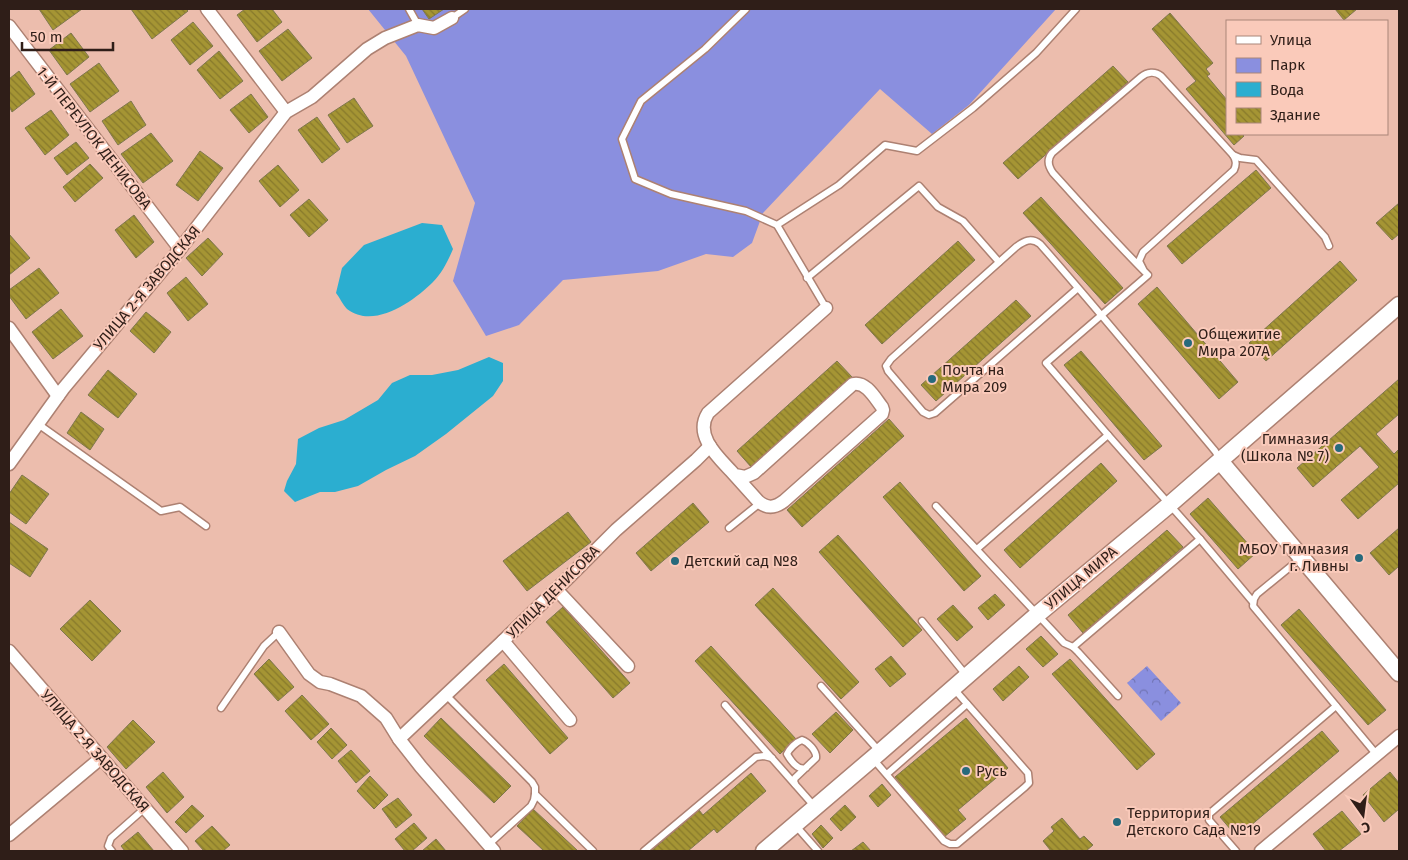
<svg xmlns="http://www.w3.org/2000/svg" width="1408" height="860" viewBox="0 0 1408 860" font-family="'Fira Sans',sans-serif">
<defs>
<pattern id="forest-crowns" width="20" height="18" patternUnits="userSpaceOnUse" patternTransform="scale(1.25)"><rect width="20" height="18" fill="#8a8fdf"/><path d="M2 6a3 3 0 1 1 6 0M12 15a3 3 0 1 1 6 0" fill="none" stroke="#7174b4"/></pattern>
<pattern id="building-back-hatch" width="6" height="6" patternUnits="userSpaceOnUse" patternTransform="scale(1.25)"><rect width="6" height="6" fill="#a59534"/><path d="M-1 5l2 2M0 0l6 6M5-1l2 2" fill="none" stroke="#87792b"/></pattern>
</defs>
<rect width="100%" height="100%" fill="#ecbdad"/>
<!-- green -->
<path fill="#8a8fdf" d="M368,9H1056L969,105L932,134L880,89L763,213L752,243L733,257L706,254L658,271L563,280L519,325L486,336L453,281L475,203L406,56Z"/>
<!-- forest -->
<path fill="url(#forest-crowns)" d="M1147,666L1181,703L1161,721L1127,683Z"/>
<!-- water -->
<g fill="#2baed0">
<path d="M422,223L442,225L453,249C448,261 442,273 433,282C414,301 374,330 347,309C343,305 340,298 336,293L342,268L364,245Z"/>
<path d="M489,357L503,363V381L493,396L446,434L415,456L386,470L358,486L335,492H320L295,502L284,491L287,481L296,464L298,439L319,428L344,420L378,400L392,383L410,375H432L458,370Z"/>
</g>
<!-- building -->
<g fill="url(#building-back-hatch)" stroke="#7e774e">
<path d="M39,9H82L53,30Z"/>
<path d="M131,9H186L188,11L152,39Z"/>
<path d="M245,9H272L282,22L257,42L237,15Z"/>
<path d="M422,9H444L429,19Z"/>
<path d="M1335,9H1357L1344,20Z"/>
<path d="M1170,13L1213,63L1206,69L1210,74L1207,76L1227,100V134H1242L1244,136L1234,145L1186,89L1196,81L1152,29Z"/>
<path d="M193,22L213,46L190,65L171,40Z"/>
<path d="M288,29L312,58L282,81L259,51Z"/>
<path d="M71,33L89,57L67,75L49,50Z"/>
<path d="M219,51L243,81L220,99L197,70Z"/>
<path d="M99,63L119,91L90,112L70,84Z"/>
<path d="M1113,66L1128,82L1018,179L1003,163Z"/>
<path d="M19,71L35,94L12,112L9,106V79Z"/>
<path d="M251,94L268,117L249,133L230,110Z"/>
<path d="M354,98L373,126L347,143L328,115Z"/>
<path d="M131,101L146,125L118,145L102,121Z"/>
<path d="M51,110L69,135L45,155L25,128Z"/>
<path d="M317,117L340,149L322,163L298,130Z"/>
<path d="M151,133L173,161L143,183L121,154Z"/>
<path d="M76,142L89,158L67,175L54,158Z"/>
<path d="M200,151L223,168L198,201L176,185Z"/>
<path d="M90,164L103,178L75,202L63,187Z"/>
<path d="M278,165L299,190L280,207L259,181Z"/>
<path d="M1256,170L1271,188L1182,264L1167,246Z"/>
<path d="M1041,197L1123,288L1105,304L1023,213Z"/>
<path d="M309,199L328,220L309,237L290,215Z"/>
<path d="M1399,203V234L1392,240L1376,223Z"/>
<path d="M134,215L154,242L136,258L115,230Z"/>
<path d="M9,234L30,258L9,275Z"/>
<path d="M208,238L223,254L202,276L186,258Z"/>
<path d="M958,241L975,260L882,344L865,325Z"/>
<path d="M1340,261L1357,280L1266,361L1249,343Z"/>
<path d="M39,268L59,293L26,319L9,296V290Z"/>
<path d="M186,277L208,304L188,321L167,293Z"/>
<path d="M1157,287L1238,382L1219,399L1138,304Z"/>
<path d="M1016,300L1031,316L936,401L921,385Z"/>
<path d="M61,309L83,336L53,359L32,332Z"/>
<path d="M146,312L171,332L154,353L130,331Z"/>
<path d="M1081,351L1162,446L1144,460L1064,365Z"/>
<path d="M837,361L852,377L752,468L737,451Z"/>
<path d="M108,370L137,394L118,418L88,395Z"/>
<path d="M1399,379V414L1376,434L1394,454L1399,449V483L1358,519L1341,500L1379,467L1360,446L1313,487L1297,468Z"/>
<path d="M81,412L104,429L90,450L67,433Z"/>
<path d="M889,419L904,436L802,527L787,510Z"/>
<path d="M1101,463L1117,481L1020,568L1004,550Z"/>
<path d="M22,475L49,494L26,524L9,512V494Z"/>
<path d="M900,482L981,576L964,591L883,497Z"/>
<path d="M1208,498L1256,553L1238,569L1190,514Z"/>
<path d="M693,503L709,522L651,571L636,553Z"/>
<path d="M568,512L591,542L527,591L503,561Z"/>
<path d="M9,522L48,549L30,577L9,563Z"/>
<path d="M1399,528V566L1389,575L1370,553Z"/>
<path d="M1167,530L1183,547L1083,633L1068,615Z"/>
<path d="M838,535L922,630L903,647L819,552Z"/>
<path d="M773,588L859,682L841,699L755,605Z"/>
<path d="M995,594L1005,605L988,620L978,608Z"/>
<path d="M90,600L121,631L92,661L60,629Z"/>
<path d="M953,605L973,627L957,641L937,619Z"/>
<path d="M563,607L630,683L613,698L546,622Z"/>
<path d="M1299,609L1386,710L1368,725L1281,625Z"/>
<path d="M1041,636L1058,654L1043,667L1026,649Z"/>
<path d="M711,646L796,739L780,754L695,661Z"/>
<path d="M891,656L906,674L890,687L875,669Z"/>
<path d="M269,659L294,687L278,701L254,674Z"/>
<path d="M1070,659L1155,754L1137,770L1052,674Z"/>
<path d="M504,664L568,738L550,754L486,680Z"/>
<path d="M1019,666L1029,677L1003,701L993,689Z"/>
<path d="M302,695L329,724L311,740L285,711Z"/>
<path d="M836,712L853,730L830,753L812,734Z"/>
<path d="M441,718L511,786L494,803L424,736Z"/>
<path d="M966,718L1008,768L958,810L966,819L944,837L895,777Z"/>
<path d="M133,720L155,742L126,769L107,747Z"/>
<path d="M331,728L347,745L332,759L317,742Z"/>
<path d="M1322,731L1339,751L1237,837L1220,817Z"/>
<path d="M351,750L370,771L356,783L338,761Z"/>
<path d="M163,772L184,797L167,813L146,787Z"/>
<path d="M1390,772L1399,783V809L1384,822L1363,795Z"/>
<path d="M751,773L766,791L717,833L714,829L688,851H651L699,810L703,815Z"/>
<path d="M370,776L388,795L374,809L357,791Z"/>
<path d="M882,784L891,795L878,807L869,796Z"/>
<path d="M398,798L412,815L396,828L382,809Z"/>
<path d="M192,805L204,816L186,833L175,822Z"/>
<path d="M845,805L856,817L841,831L830,819Z"/>
<path d="M533,809L578,851H544L517,826Z"/>
<path d="M1342,811L1361,834L1339,851H1326L1313,834Z"/>
<path d="M1062,818L1080,839L1084,836L1093,845L1086,851H1051L1043,841L1054,831L1051,827Z"/>
<path d="M414,823L427,838L412,851H405L395,839Z"/>
<path d="M821,825L833,838L823,848L812,834Z"/>
<path d="M212,826L230,845L223,851H204L195,841Z"/>
<path d="M138,832L154,851H125L121,846Z"/>
<path d="M436,839L446,851H422Z"/>
<path d="M863,842L871,851H851Z"/>
</g>
<g fill="none" stroke-linecap="round" stroke-linejoin="round">
<!-- service casing -->
<g stroke="#ad8172" stroke-width="9">
<g id="service">
<path d="M409,9L418,25"/>
<path d="M746,9L705,49L641,101L622,139L635,179L671,194L746,211L777,225L826,308"/>
<path d="M452,18L465,9"/>
<path d="M1233,155L1240,158L1256,160L1325,237L1329,246"/>
<path d="M777,225L839,185L885,145L917,151L973,108L1036,53L1076,9"/>
<path d="M807,278L919,186L938,207L963,221L999,262"/>
<path d="M1078,288L935,413L929,415L923,412L888,371L886,366L891,359L1016,247C1024,241 1031,237 1040,244C1100,312 1157,382 1215,451L1220,459"/>
<path d="M38,424L161,511L180,507L206,526"/>
<path d="M1108,435L1046,363L1148,275C1115,242 1084,207 1053,173C1048,166 1047,159 1052,153L1141,77C1147,72 1155,71 1161,76L1233,155C1236,160 1237,164 1234,170L1143,252L1139,261L1144,271"/>
<path d="M936,506L1064,643L1073,647L1078,652L1118,696"/>
<path d="M729,528L760,503"/>
<path d="M977,549L1108,435L1200,539L1253,602"/>
<path d="M1301,558L1257,594L1254,599L1253,606L1377,755"/>
<path d="M922,621L966,675"/>
<path d="M1073,647L1200,539"/>
<path d="M821,686L880,752"/>
<path d="M446,695L532,782L535,787V794"/>
<path d="M725,705L815,807"/>
<path d="M221,708L264,646L279,632"/>
<path d="M874,760L944,841L950,844H957L1025,787L1029,783L1028,773L954,689"/>
<path d="M887,774L967,704"/>
<path d="M795,784L794,781L795,778L816,758C817,751 808,742 802,740C796,742 789,749 787,754C791,761 798,771 806,768"/>
<path d="M796,826L818,851"/>
<path d="M488,845L531,806L534,800L535,794L593,851"/>
<path d="M112,851L108,846L111,838L145,808"/>
<path d="M644,851L756,757L764,756L772,758"/>
<path d="M1236,851L1209,820V814L1336,706"/>
</g>
</g>
<!-- minor casing -->
<g stroke="#ad8172" stroke-width="15">
<g id="minor">
<path d="M207,9L286,112"/>
<path d="M9,26L180,249"/>
<path d="M9,328L58,396"/>
<path d="M9,464L63,389L180,249L286,112L312,97L367,49L385,38L418,25L434,28L452,18"/>
<path d="M735,475L745,477L754,473L853,384C866,381 875,398 882,407L883,410L882,414L784,501C775,508 767,509 758,501C749,491 740,481 731,471C717,456 694,435 708,413L826,308"/>
<path d="M556,589L628,666"/>
<path d="M279,632L309,674L320,682L330,684L361,696L386,718L399,739L421,767L494,851"/>
<path d="M503,641L570,720"/>
<path d="M9,651L182,851"/>
<path d="M399,739L503,641L569,577L616,530L696,460L710,446"/>
<path d="M9,835L101,758"/>
<path d="M1261,851L1399,736"/>
</g>
</g>
<!-- tertiary casing -->
<g stroke="#ad8172" stroke-width="19">
<g id="tertiary">
<path d="M1220,461L1399,673"/>
<path d="M764,851L880,752L1038,614L1169,505L1399,305"/>
</g>
</g>
<!-- service -->
<use href="#service" stroke="#fff" stroke-width="6"/>
<!-- minor -->
<use href="#minor" stroke="#fff" stroke-width="12"/>
<!-- tertiary -->
<use href="#tertiary" stroke="#fff" stroke-width="16"/>
</g>
<!-- markers -->
<g fill="#276a7c" stroke="#facaba" stroke-width="2">
<circle cx="1188" cy="343" r="5"/>
<circle cx="932" cy="379" r="5"/>
<circle cx="1339" cy="448" r="5"/>
<circle cx="1359" cy="558" r="5"/>
<circle cx="675" cy="561" r="5"/>
<circle cx="966" cy="771" r="5"/>
<circle cx="1117" cy="822" r="5"/>
</g>
<g text-anchor="middle" dominant-baseline="central" stroke-width="4" stroke-linejoin="round" paint-order="stroke">
<!-- street labels -->
<g font-size="15" fill="#2f1e18" stroke="#facaba">
<text transform="translate(94 138) rotate(52)">1-Й ПЕРЕУЛОК ДЕНИСОВА</text>
<text transform="translate(147 288) rotate(-50)">УЛИЦА 2-Я ЗАВОДСКАЯ</text>
<text transform="translate(1081 578) rotate(-40)">УЛИЦА МИРА</text>
<text transform="translate(553 592) rotate(-45)">УЛИЦА ДЕНИСОВА</text>
<text transform="translate(95 751) rotate(49)">УЛИЦА 2-Я ЗАВОДСКАЯ</text>
</g>
<!-- poi labels -->
<g font-size="15" fill="#2f1e18" stroke="#facaba" text-anchor="start">
<text x="1198" y="334">Общежитие<tspan x="1198" dy="17">Мира 207А</tspan></text>
<text x="942" y="370">Почта на<tspan x="942" dy="17">Мира 209</tspan></text>
<text x="1329" y="439" text-anchor="end">Гимназия<tspan x="1329" dy="17">(Школа № 7)</tspan></text>
<text x="1349" y="549" text-anchor="end">МБОУ Гимназия<tspan x="1349" dy="17">г. Ливны</tspan></text>
<text x="685" y="561">Детский сад №8</text>
<text x="976" y="771">Русь</text>
<text x="1127" y="813">Территория<tspan x="1127" dy="17">Детского Сада №19</tspan></text>
</g>
</g>
<!-- border -->
<rect width="1408" height="860" fill="none" stroke="#2f1e18" stroke-width="20"/>
<!-- legend -->
<rect x="1226" y="20" width="162" height="115" fill="#facaba" stroke="#a98579"/>
<rect x="1236" y="36" width="25" height="8" fill="#ffffff" stroke="#a98579"/>
<text x="1270" y="45" font-size="15" fill="#2f1e18">Улица</text>
<rect x="1236" y="58" width="25" height="15" fill="#8a8fdf" stroke="#a98579"/>
<text x="1270" y="70" font-size="15" fill="#2f1e18">Парк</text>
<rect x="1236" y="82" width="25" height="15" fill="#2baed0" stroke="#a98579"/>
<text x="1270" y="95" font-size="15" fill="#2f1e18">Вода</text>
<rect x="1236" y="108" width="25" height="15" fill="url(#building-back-hatch)" stroke="#a98579"/>
<text x="1270" y="120" font-size="15" fill="#2f1e18">Здание</text>
<!-- north arrow -->
<g transform="translate(1363 815) rotate(166)" stroke="#facaba" stroke-width="4" paint-order="stroke">
<path d="M0-4L9 19L0 12L-9 19Z" fill="#2f1e18"/>
<text y="-8" font-size="14" font-weight="bold" text-anchor="middle" fill="#2f1e18">С</text>
</g>
<!-- scale -->
<path d="M22 42v8h91v-8" fill="none" stroke="#2f1e18" stroke-width="2.5"/>
<text x="30" y="42" font-size="15" fill="#2f1e18" stroke="#facaba" stroke-width="4" paint-order="stroke">50 m</text>
</svg>
